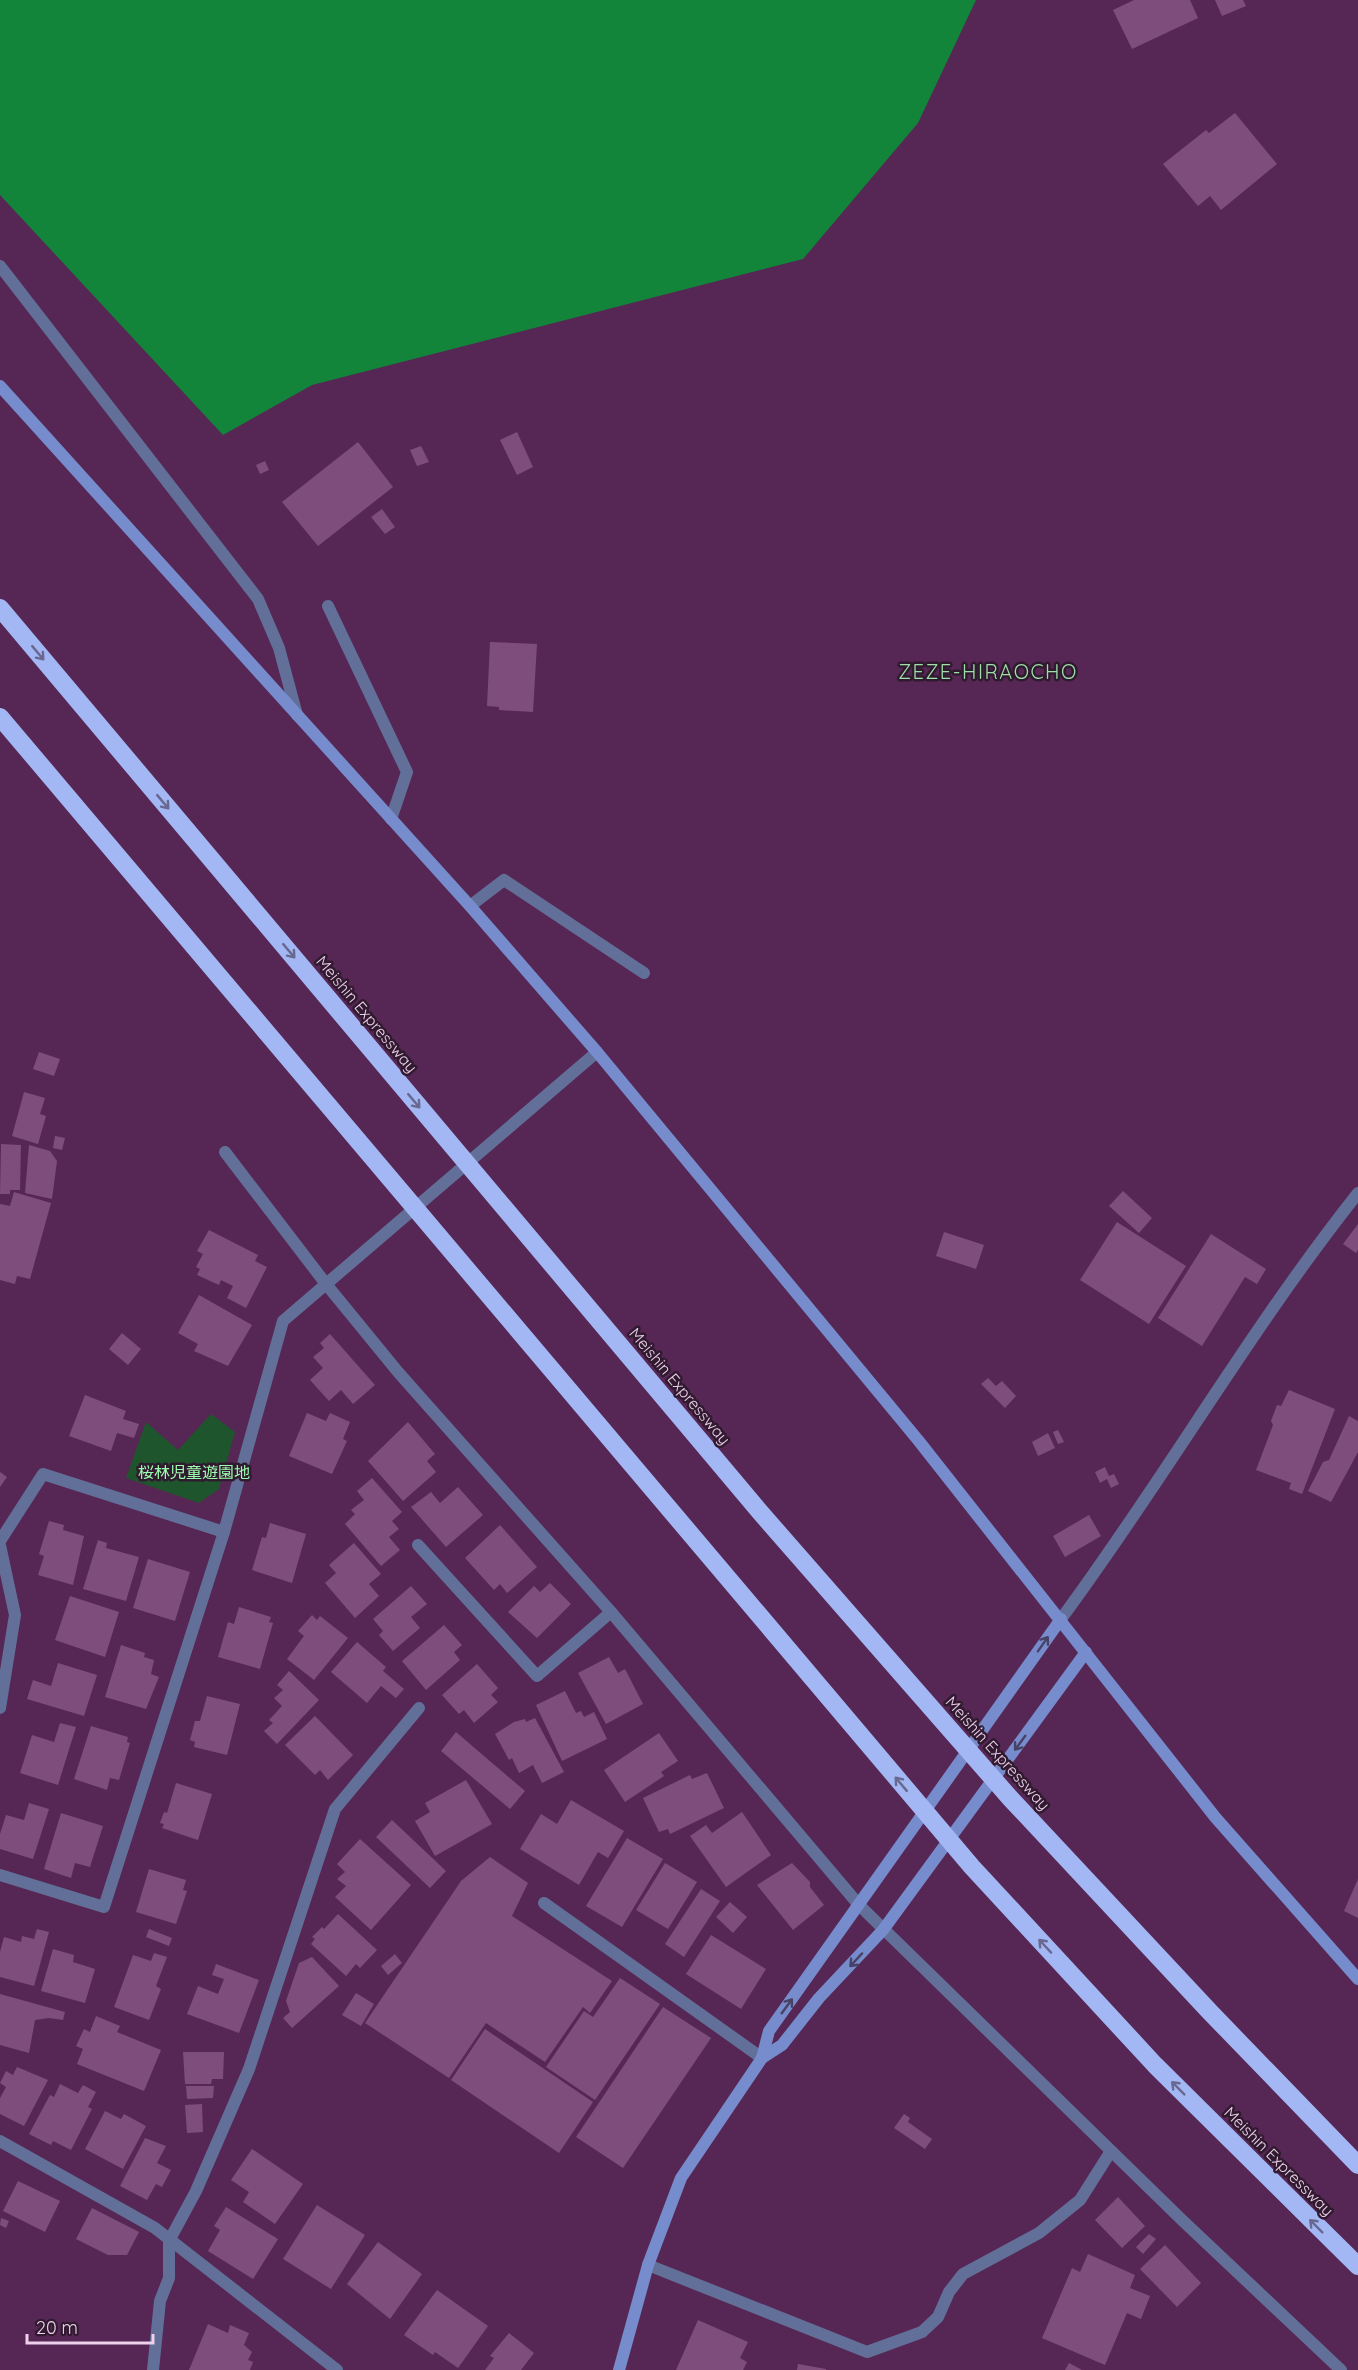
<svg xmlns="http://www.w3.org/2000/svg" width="1358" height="2370" viewBox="0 0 1358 2370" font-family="Quicksand,'Noto Sans JP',sans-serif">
<rect width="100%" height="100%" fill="#562754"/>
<!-- green -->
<path fill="#1f552c" d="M211,1414L235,1432L219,1489L199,1503L126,1478L146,1422L178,1450Z"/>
<!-- forest -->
<path fill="#12853a" d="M0,0H976L918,123L803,259L312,385L223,435L0,195Z"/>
<!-- building -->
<g fill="#7f4d7c">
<path d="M1134,0H1190L1198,18L1132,49L1113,10Z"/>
<path d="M1215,0H1243L1246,6L1222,16Z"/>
<path d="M1235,113L1277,164L1221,210L1210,196L1198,206L1163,164L1206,130L1209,133Z"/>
<path d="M517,432L533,467L517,475L500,440Z"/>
<path d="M358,442L393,487L318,546L282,502Z"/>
<path d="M421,446L429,462L417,466L410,450Z"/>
<path d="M265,461L269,470L260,474L256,465Z"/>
<path d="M382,509L395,527L385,534L371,517Z"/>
<path d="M490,642L537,644L533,712L499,710V707L487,706Z"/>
<path d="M39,1052L60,1059L54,1076L33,1069Z"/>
<path d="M24,1092L45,1098L40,1114L46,1116L38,1144L12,1136Z"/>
<path d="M55,1136L65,1138L62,1150L53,1148Z"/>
<path d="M1,1144L21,1145L20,1190H10V1194H0Z"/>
<path d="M29,1145L50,1151L57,1161L52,1199L25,1193Z"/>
<path d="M1123,1191L1152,1218L1139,1233L1109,1206Z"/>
<path d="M14,1192L51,1203L30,1279L17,1276L15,1284L0,1280V1204L10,1206Z"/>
<path d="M1117,1222L1186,1266L1149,1324L1080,1280Z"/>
<path d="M1358,1224V1250L1356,1253L1343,1244Z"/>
<path d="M209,1230L258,1255L255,1261L267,1267L246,1308L227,1298L233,1286L221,1280L219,1285L197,1275L200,1269L196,1267L203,1254L197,1251Z"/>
<path d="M944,1232L984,1245L976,1269L936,1256Z"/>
<path d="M1211,1234L1266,1269L1257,1284L1245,1277L1202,1346L1158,1318Z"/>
<path d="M199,1295L252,1325L228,1366L194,1351L198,1344L178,1333Z"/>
<path d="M122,1333L141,1349L128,1365L109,1349Z"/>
<path d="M330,1334L375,1385L353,1404L341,1390L329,1401L310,1380L323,1368L313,1357L324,1348L320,1343Z"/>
<path d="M988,1378L996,1386L1002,1381L1016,1396L1005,1408L981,1384Z"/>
<path d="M1289,1390L1335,1409L1302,1494L1289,1489L1291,1483L1256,1470L1273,1425L1271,1421L1277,1405L1281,1406Z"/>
<path d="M85,1395L126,1411L123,1419L139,1424L134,1438L117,1433L111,1451L69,1436Z"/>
<path d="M307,1413L326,1421L330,1413L350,1422L343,1439L347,1441L332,1474L289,1456Z"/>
<path d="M1349,1416L1358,1421V1452L1331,1502L1308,1491L1323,1462L1329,1460Z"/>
<path d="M408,1422L435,1454L427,1461L436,1472L403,1501L368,1461Z"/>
<path d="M1058,1430L1064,1442L1058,1444L1053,1432Z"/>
<path d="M1048,1433L1055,1448L1038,1456L1032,1442Z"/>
<path d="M1105,1467L1109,1476L1114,1474L1119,1484L1111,1488L1107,1479L1100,1483L1095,1472Z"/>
<path d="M0,1472L7,1477L0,1487Z"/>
<path d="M372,1478L402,1512L392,1521L399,1529L389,1537L400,1550L381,1566L345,1524L355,1514L351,1510L364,1500L357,1491Z"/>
<path d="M458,1487L483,1515L446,1547L411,1507L431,1492L440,1503Z"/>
<path d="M1089,1515L1101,1536L1065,1557L1053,1536Z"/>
<path d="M49,1521L64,1525L63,1530L84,1536L73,1585L38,1575L44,1556L39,1554Z"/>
<path d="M270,1523L306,1534L292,1583L252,1570L262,1537L266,1538Z"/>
<path d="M500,1525L537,1567L507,1593L500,1584L494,1590L465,1558Z"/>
<path d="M98,1540L107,1543L106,1548L139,1557L126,1601L83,1589Z"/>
<path d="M354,1543L381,1574L369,1584L379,1596L355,1618L325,1583L336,1573L329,1565Z"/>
<path d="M148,1559L190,1572L175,1621L133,1608Z"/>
<path d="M550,1583L571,1604L537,1638L508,1612L534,1586L540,1592Z"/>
<path d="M411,1586L427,1604L411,1617L420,1628L393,1651L379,1635L383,1631L373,1619Z"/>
<path d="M70,1596L119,1612L105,1657L55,1640Z"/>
<path d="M239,1607L271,1617L269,1622L273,1623L260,1669L218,1657L228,1622L234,1624Z"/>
<path d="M312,1615L317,1620L320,1616L348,1638L314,1680L287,1659L304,1636L298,1631Z"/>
<path d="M444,1625L462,1645L454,1652L460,1660L426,1690L402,1661Z"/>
<path d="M357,1642L386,1667L383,1671L404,1689L396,1698L381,1686L367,1703L331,1672Z"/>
<path d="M121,1645L145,1653L144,1657L154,1660L151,1674L159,1677L146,1709L105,1697Z"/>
<path d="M609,1657L618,1673L625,1669L643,1704L606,1724L578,1673Z"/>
<path d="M58,1663L97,1675L84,1716L27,1699L33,1680L51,1686Z"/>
<path d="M477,1664L498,1688L491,1695L498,1702L474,1723L464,1710L459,1714L442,1695Z"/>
<path d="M289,1671L319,1700L277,1744L264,1731L273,1723L269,1720L282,1706L274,1698L283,1690L277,1685Z"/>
<path d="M565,1691L576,1713L581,1711L584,1717L594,1712L607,1739L562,1761L536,1705Z"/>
<path d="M207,1696L240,1704L227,1755L194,1747L195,1742L190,1740L195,1721H200Z"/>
<path d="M315,1716L353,1755L328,1780L320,1770L315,1775L285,1745Z"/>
<path d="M535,1718L564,1772L542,1783L533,1765L519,1773L512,1758L509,1760L495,1734L514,1722L525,1719L526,1722Z"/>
<path d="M60,1723L76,1727L58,1785L20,1773L32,1735L54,1742Z"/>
<path d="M91,1726L128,1737L127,1742L130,1743L119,1780L110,1778L107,1790L74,1779Z"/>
<path d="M456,1732L525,1791L510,1809L441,1751Z"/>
<path d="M659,1733L678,1761L661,1772L664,1776L625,1802L604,1770Z"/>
<path d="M707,1773L724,1808L670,1834L668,1829L659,1832L643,1798L690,1775L692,1779Z"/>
<path d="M466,1780L492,1824L435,1856L415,1821L430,1812L425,1803Z"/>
<path d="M176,1783L212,1794L198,1840L162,1828L164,1824L160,1823L164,1812L167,1813Z"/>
<path d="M571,1800L624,1831L608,1858L598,1852L579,1885L520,1849L541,1814L557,1824Z"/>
<path d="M29,1803L49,1809L33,1859L0,1849V1834L6,1815L24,1820Z"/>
<path d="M742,1812L771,1855L726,1887L690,1836L706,1825L712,1833Z"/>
<path d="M61,1813L103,1826L90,1867L75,1863L71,1878L44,1869Z"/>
<path d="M392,1820L446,1871L430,1888L376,1837Z"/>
<path d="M627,1838L663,1859L622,1927L586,1906Z"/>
<path d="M360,1839L411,1885L371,1930L335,1897L346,1886L337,1879L345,1872L337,1864Z"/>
<path d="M490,1857L528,1883L512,1916L612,1981L590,2013L583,2007L545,2062L486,2023L449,2078L365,2023L461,1881Z"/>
<path d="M665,1863L697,1882L668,1929L636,1910Z"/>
<path d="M792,1863L810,1882V1887L824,1905L793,1930L757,1885Z"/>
<path d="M149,1869L186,1880L183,1890L187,1891L176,1924L136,1912Z"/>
<path d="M1358,1879V1918L1344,1911Z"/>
<path d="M701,1889L720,1901L684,1957L665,1944Z"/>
<path d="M730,1902L747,1917L733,1933L716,1917Z"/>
<path d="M338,1914L377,1950L360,1968L356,1964L346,1976L311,1944L315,1939L312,1937L322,1927L324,1929Z"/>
<path d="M37,1929L49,1932L34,1986L0,1977V1952L4,1937L21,1942L22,1936L34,1939Z"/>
<path d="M149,1929L172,1938L169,1946L146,1937Z"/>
<path d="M711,1935L766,1969L741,2009L686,1974Z"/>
<path d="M53,1949L74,1955L73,1962L95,1969L85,2003L41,1991Z"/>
<path d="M154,1953L167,1957L156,1986L161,1989L149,2020L114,2007L133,1955L151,1961Z"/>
<path d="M395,1954L402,1963L388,1975L381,1966Z"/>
<path d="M312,1957L339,1986L292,2028L283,2018L290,2012L286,2001L299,1963Z"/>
<path d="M216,1964L259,1980L239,2033L187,2014L198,1986L218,1994L224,1979L212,1975Z"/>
<path d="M620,1978L660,2004L595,2100L546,2067L584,2011L593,2017Z"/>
<path d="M356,1993L374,2004L361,2026L342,2015Z"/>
<path d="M0,1994L65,2012L63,2020L49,2018L35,2020L29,2053L0,2045Z"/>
<path d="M663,2007L711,2038L623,2168L576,2137Z"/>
<path d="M96,2016L120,2026L117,2032L161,2050L144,2091L77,2064L83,2049L76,2046L84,2029L90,2032Z"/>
<path d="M485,2029L593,2102L559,2153L451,2080Z"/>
<path d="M183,2052H224L223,2079H212L211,2084H185Z"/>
<path d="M17,2067L48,2080L24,2126L0,2114V2098L6,2087L0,2083L6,2071L13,2075Z"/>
<path d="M60,2084L78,2093L83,2085L96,2092L88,2107L92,2109L71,2150L53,2141L51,2145L29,2134L50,2095L54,2097Z"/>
<path d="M186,2086H214L213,2098L187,2099Z"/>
<path d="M202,2104L203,2132L187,2133L185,2105Z"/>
<path d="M105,2111L121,2119L124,2114L146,2126L123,2169L85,2149Z"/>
<path d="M904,2114L910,2118L908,2122L932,2139L925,2149L894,2128Z"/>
<path d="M145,2138L166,2146L157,2163L171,2170L162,2187L156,2184L147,2200L120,2186Z"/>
<path d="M252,2149L303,2184L275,2224L243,2202L249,2192L231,2180Z"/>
<path d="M18,2181L60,2201L45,2232L3,2211Z"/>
<path d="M1118,2197L1145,2226L1122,2248L1095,2220Z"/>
<path d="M317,2205L365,2235L331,2289L283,2259Z"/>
<path d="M226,2207L278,2239L253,2279L208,2251L220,2230L214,2226Z"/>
<path d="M92,2208L139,2232L127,2255H108L76,2239Z"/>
<path d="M1,2218L9,2221L6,2228L0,2225Z"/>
<path d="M1149,2234L1156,2239L1143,2254L1136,2247Z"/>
<path d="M378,2242L422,2274L390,2319L347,2284Z"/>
<path d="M1165,2245L1201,2283L1177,2307L1140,2269Z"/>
<path d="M1088,2254L1135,2275L1130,2288L1150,2296L1141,2319L1127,2313L1105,2365L1042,2338L1072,2268L1080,2272Z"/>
<path d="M437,2290L488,2326L458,2368L435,2352L433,2355L404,2335Z"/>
<path d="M698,2320L748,2342L740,2358L747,2362L743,2370H676Z"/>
<path d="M208,2324L228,2333L230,2325L249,2333L244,2345L252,2352L248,2360L253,2362L250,2370H189Z"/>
<path d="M509,2333L534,2353L521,2370H485L494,2358L490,2356Z"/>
<path d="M1069,2363L1082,2370H1065Z"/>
<path d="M798,2364L826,2369V2370H797Z"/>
</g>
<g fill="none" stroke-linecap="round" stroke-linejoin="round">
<!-- street -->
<g stroke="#627099" stroke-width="12">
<path d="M0,266L258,599L279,648L297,715"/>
<path d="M328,606L407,772L391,819"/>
<path d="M470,906L504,880L644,973"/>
<path d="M225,1152L326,1284L398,1372L611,1612L859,1905L1182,2220L1341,2370"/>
<path d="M0,1541L43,1474L224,1532"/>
<path d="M0,1545L15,1615L0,1708"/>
<path d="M418,1545L537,1676L611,1612"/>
<path d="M1061,1619C1164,1480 1250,1329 1358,1193"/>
<path d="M0,1875L104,1907L224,1532L283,1321L597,1052"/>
<path d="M544,1903L762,2058"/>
<path d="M0,2141L155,2228L337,2370"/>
<path d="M648,2265L867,2352L922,2332L938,2317L949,2292L963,2274L1039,2233L1080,2200L1111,2151"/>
<path d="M153,2370L160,2301L169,2278V2241L196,2191L249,2069L335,1809L419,1708"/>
</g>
<!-- secondary -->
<g stroke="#768ccc" stroke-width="12">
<path d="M0,386L470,906L597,1052L918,1440L1215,1817L1358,1979"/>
<path d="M762,2058L782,2045L819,1998L883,1930L1086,1652"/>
<path d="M619,2370L648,2265L681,2178L762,2058L769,2031L1061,1619"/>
</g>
<!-- highway -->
<g stroke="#a2b7f3" stroke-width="18">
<path d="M0,608L760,1512L1010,1798L1210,2012L1358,2165"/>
<path d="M0,717L972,1867L1155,2065L1358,2266"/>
</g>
</g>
<!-- one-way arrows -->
<defs><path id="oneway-shaft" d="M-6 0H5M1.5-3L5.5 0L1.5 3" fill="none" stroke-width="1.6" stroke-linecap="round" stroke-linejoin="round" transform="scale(1.5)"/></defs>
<g stroke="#696891">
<use href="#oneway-shaft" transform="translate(38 653) rotate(50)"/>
<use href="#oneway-shaft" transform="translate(163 802) rotate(50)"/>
<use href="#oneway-shaft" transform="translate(289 951) rotate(50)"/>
<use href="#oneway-shaft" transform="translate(414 1101) rotate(50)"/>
<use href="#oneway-shaft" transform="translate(901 1784) rotate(-130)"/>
<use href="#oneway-shaft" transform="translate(1045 1946) rotate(-133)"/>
<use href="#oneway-shaft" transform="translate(1178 2088) rotate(-135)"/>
<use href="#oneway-shaft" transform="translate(1316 2226) rotate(-135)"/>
</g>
<g stroke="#484266">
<use href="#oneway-shaft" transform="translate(1043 1644) rotate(-55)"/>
<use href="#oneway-shaft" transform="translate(1020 1743) rotate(126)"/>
<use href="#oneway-shaft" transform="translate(856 1960) rotate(133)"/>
<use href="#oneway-shaft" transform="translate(787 2006) rotate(-54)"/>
</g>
<g text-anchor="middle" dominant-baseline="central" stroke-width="5" stroke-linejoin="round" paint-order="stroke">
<!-- street labels -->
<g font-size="16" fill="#eed0eb" stroke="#301a2f">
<text transform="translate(367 1014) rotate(50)">Meishin Expressway</text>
<text transform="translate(680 1386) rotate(50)">Meishin Expressway</text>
<text transform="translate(998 1753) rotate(48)">Meishin Expressway</text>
<text transform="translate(1279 2161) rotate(45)">Meishin Expressway</text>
</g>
<!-- park labels -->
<g font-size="16" fill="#9cfdae" stroke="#301a2f">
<text x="194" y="1472">桜林児童遊園地</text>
</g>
<!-- quarter labels -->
<g font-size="20" letter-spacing="1.5" fill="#9edea8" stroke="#301a2f">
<text x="988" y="671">ZEZE-HIRAOCHO</text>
</g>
</g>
<!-- scale -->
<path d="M27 2334v9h126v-9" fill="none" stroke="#eed0eb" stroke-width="3"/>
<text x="36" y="2334" font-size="18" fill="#eed0eb" stroke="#301a2f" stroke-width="4.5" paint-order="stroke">20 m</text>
</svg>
